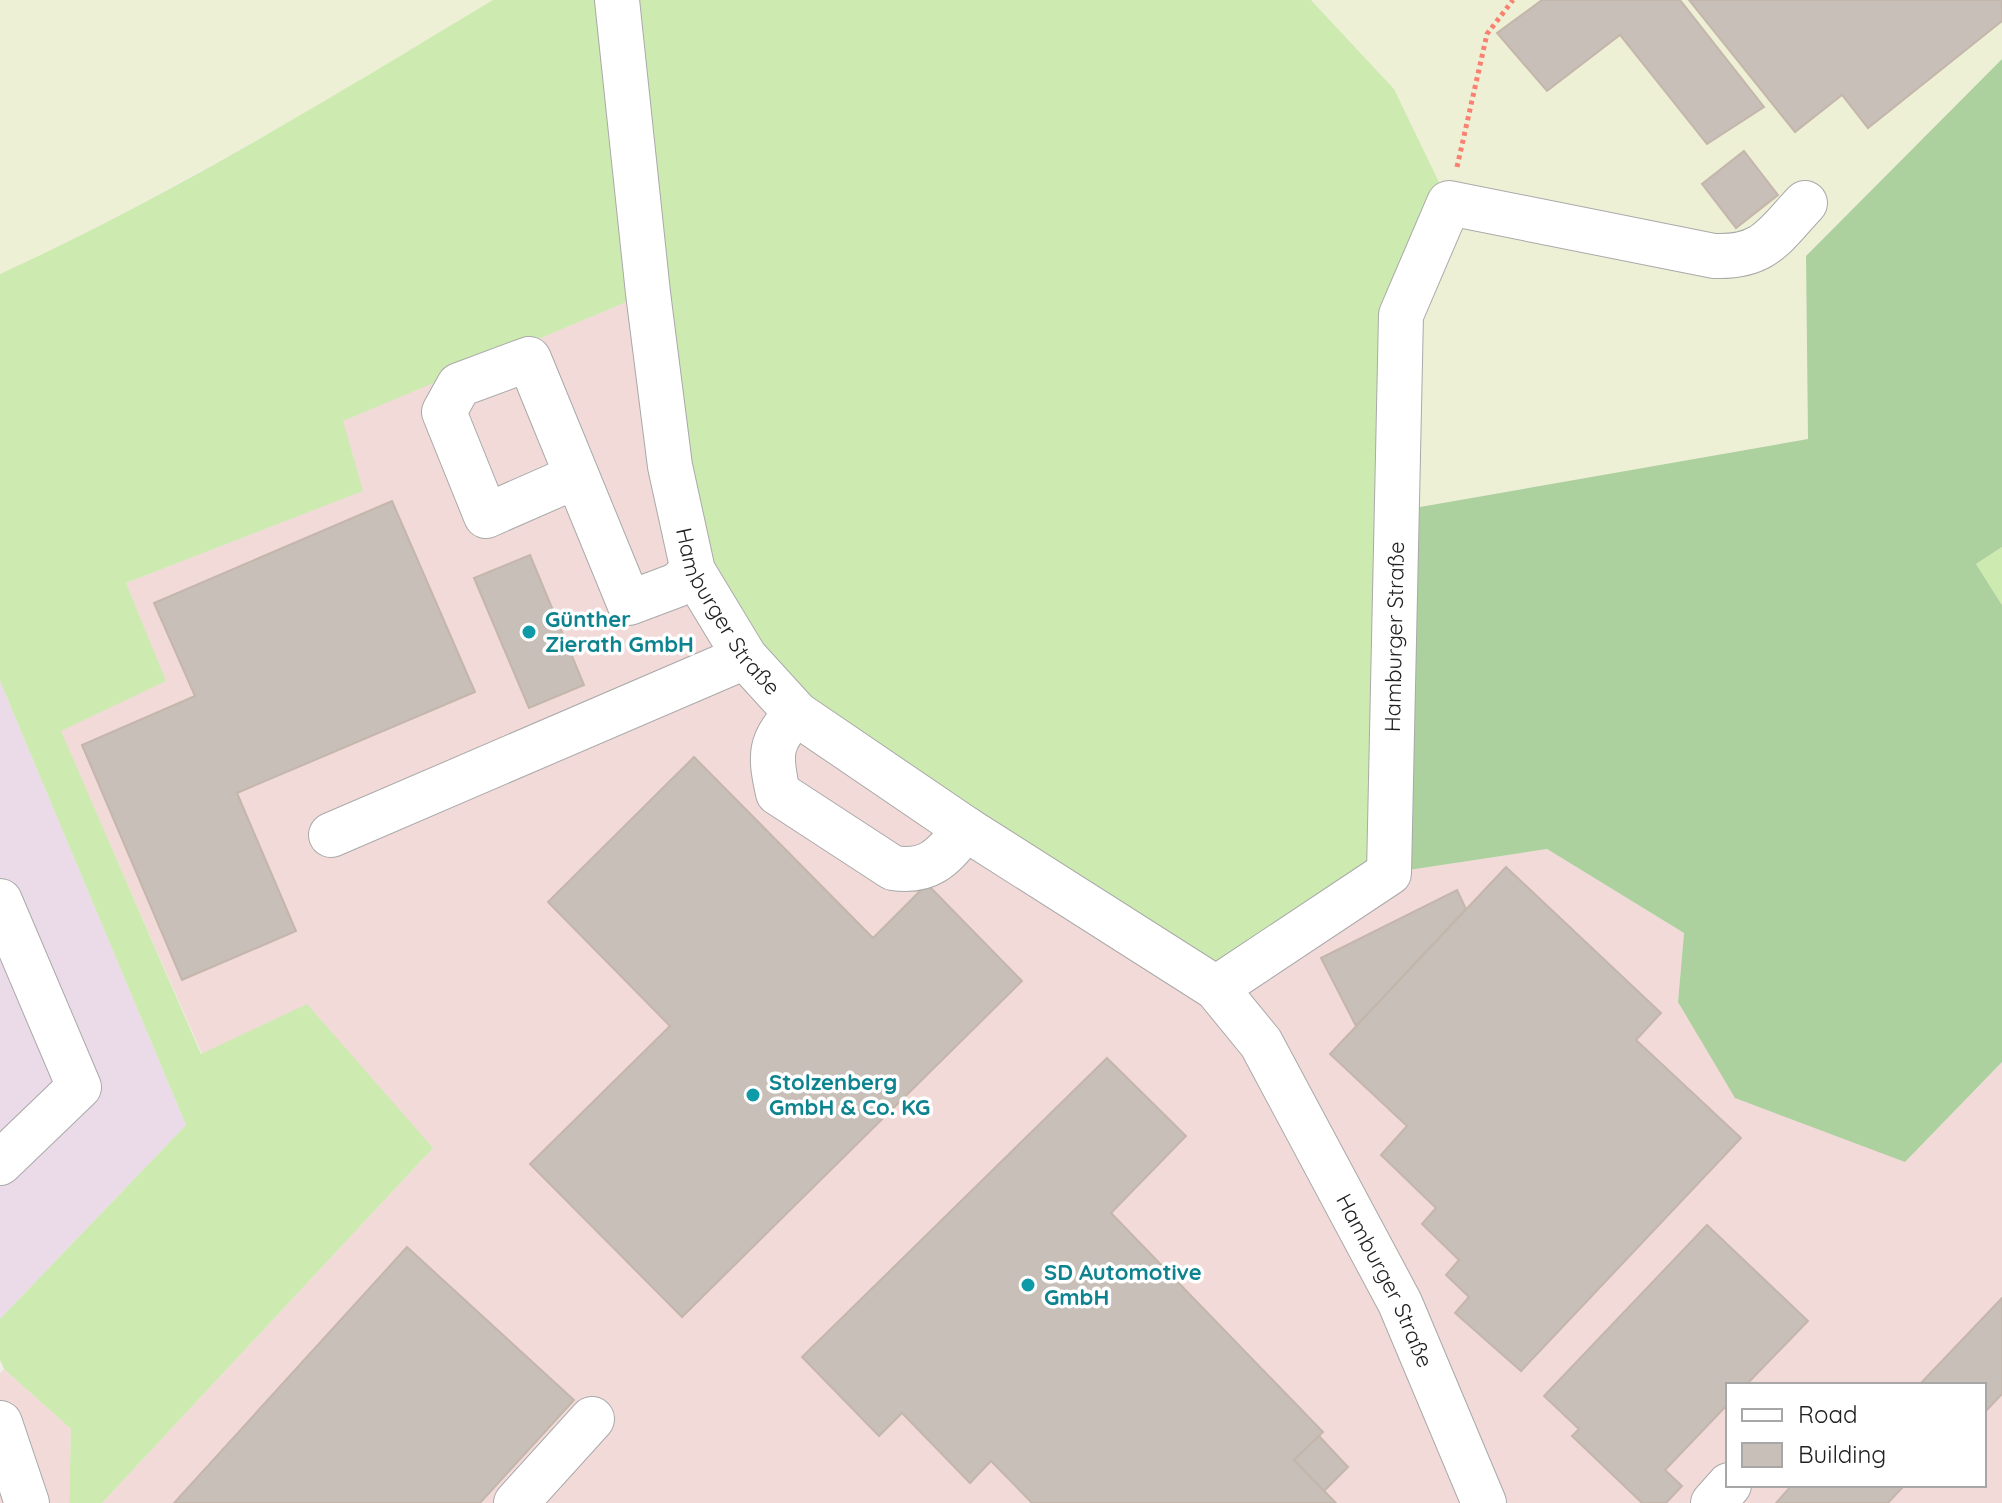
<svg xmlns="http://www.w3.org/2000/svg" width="2002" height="1503" viewBox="0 0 2002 1503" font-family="Quicksand,sans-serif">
<rect width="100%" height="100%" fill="#f2efe9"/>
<!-- commercial -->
<g fill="#f2dad9" fill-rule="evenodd">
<path d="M648,293L1389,873L1547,849L1684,933L1678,1002L1905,1162L2002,1062V1503H102L433,1148L202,1054L60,731L165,681L126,583L362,491L342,421ZM1728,1385H1984V1485H1728Z"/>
<path d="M4,1369L71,1429L69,1503H0V1373Z"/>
</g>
<!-- industrial -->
<path fill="#ebdbe8" d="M0,681L186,1125L0,1319Z"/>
<!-- farmland -->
<g fill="#eef0d5">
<path d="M0,0H493L307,112L75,240L0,274Z"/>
<path d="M1311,0H2002V59L1806,256L1809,439L1397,511L1394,89Z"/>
</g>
<!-- grass -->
<g fill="#cdebb0">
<path d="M493,0H1311L1394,89L1449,203L1401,315L1389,873L1216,988L797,714L693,571L648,293L343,421L363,491L126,583L166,681L61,731L201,1054L307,1004L433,1148L102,1503H69L71,1429L4,1369L0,1360V1319L186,1125L0,681V274C171,196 332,97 493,0Z"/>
<path d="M2002,547V605L1976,564Z"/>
</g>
<!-- forest -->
<path fill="#add19e" d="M2002,59V547L1976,564L2002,605V1062L1905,1162L1735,1098L1678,1002L1684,933L1547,849L1389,873L1397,511L1808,439L1806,256Z"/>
<!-- building -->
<g fill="#c7bfb8" stroke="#c4b6ab" stroke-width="2">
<path d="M1542,0H1680L1764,107L1707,144L1620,35L1547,91L1497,33Z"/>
<path d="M1689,0H2002V21L1868,128L1842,95L1795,132Z"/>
<path d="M1744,151L1778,195L1736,228L1702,184Z"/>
<path d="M392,501L475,692L237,793L296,931L182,980L82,745L195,696L154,603Z"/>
<path d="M530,555L584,685L529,708L474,578Z"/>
<path d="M694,757L873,938L927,884L1022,981L682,1317L530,1164L670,1026L548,902Z"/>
<path d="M1506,867L1661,1013L1636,1040L1741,1138L1521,1371L1455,1313L1469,1297L1446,1275L1459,1260L1422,1224L1436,1208L1381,1155L1407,1126L1330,1054Z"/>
<path d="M1457,890L1466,909L1356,1026L1321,958Z"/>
<path d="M1107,1058L1186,1136L1111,1213L1323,1432L1294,1460L1336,1503H1032L991,1461L970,1483L902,1413L879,1436L802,1357Z"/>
<path d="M1707,1225L1808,1321L1746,1385H1728V1404L1665,1470L1682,1486L1666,1503H1642L1572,1436L1579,1429L1544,1396Z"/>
<path d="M407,1247L574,1400L480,1503H174Z"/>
<path d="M2002,1298V1394L1984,1413V1385H1919Z"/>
<path d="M1319,1436L1348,1467L1324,1491L1294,1460Z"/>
<path d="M1792,1485H1898L1902,1488L1888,1503H1776Z"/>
</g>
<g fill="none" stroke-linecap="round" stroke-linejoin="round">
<!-- minor casing -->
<g stroke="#a9a9a9" stroke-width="46">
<g id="minor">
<path id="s1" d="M617,0L648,293L670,466L693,571L745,657L797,714L966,829L1216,988L1261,1043L1400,1303L1484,1503"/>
<path d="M577,476L486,516L444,412L459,385L529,359L629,603L677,585L693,571"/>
<path d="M797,714C768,740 770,757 778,793L893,868C931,874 944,855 966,829"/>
<path d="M331,835L745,657"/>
<path d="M0,901L79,1087L0,1163"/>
<path id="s2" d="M1216,988L1389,873L1401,315L1449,203L1714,256C1764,258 1774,236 1805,203"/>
<path d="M0,1423L27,1503"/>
<path d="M516,1503L592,1419"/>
<path d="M1713,1503L1729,1485"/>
</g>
</g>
<!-- path -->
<path stroke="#fa8072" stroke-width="5" stroke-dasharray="4 4" stroke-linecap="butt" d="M1457,167L1487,34L1513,0"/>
<!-- minor -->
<use href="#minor" stroke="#fff" stroke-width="44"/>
</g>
<!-- markers -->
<g fill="#0f9aa8" stroke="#fff" stroke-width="3">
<circle cx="529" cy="632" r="8"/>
<circle cx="753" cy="1095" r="8"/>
<circle cx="1028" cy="1285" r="8"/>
</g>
<g text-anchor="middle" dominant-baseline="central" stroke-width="7" stroke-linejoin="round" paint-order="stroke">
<!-- street labels -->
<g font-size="22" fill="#222" stroke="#fff">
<text stroke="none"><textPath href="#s1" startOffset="628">Hamburger Straße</textPath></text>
<text stroke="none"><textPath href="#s2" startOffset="444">Hamburger Straße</textPath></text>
<text stroke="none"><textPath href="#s1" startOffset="1594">Hamburger Straße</textPath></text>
</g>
<!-- culture labels -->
<g font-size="22" font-weight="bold" fill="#0d838f" stroke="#fff" text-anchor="start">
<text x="545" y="619">Günther<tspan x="545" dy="25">Zierath GmbH</tspan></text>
<text x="769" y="1082">Stolzenberg<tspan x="769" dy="25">GmbH &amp; Co. KG</tspan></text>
<text x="1044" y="1272">SD Automotive<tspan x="1044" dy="25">GmbH</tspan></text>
</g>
</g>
<!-- legend -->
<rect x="1726" y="1383" width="260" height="104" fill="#ffffff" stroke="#a7a7a7" stroke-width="2"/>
<rect x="1742" y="1409" width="40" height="12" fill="#ffffff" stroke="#a7a7a7" stroke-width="2"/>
<text x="1798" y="1423" font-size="24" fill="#222222">Road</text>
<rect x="1742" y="1443" width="40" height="24" fill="#c7bfb8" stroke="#a7a7a7" stroke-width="2"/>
<text x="1798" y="1463" font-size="24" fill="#222222">Building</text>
</svg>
